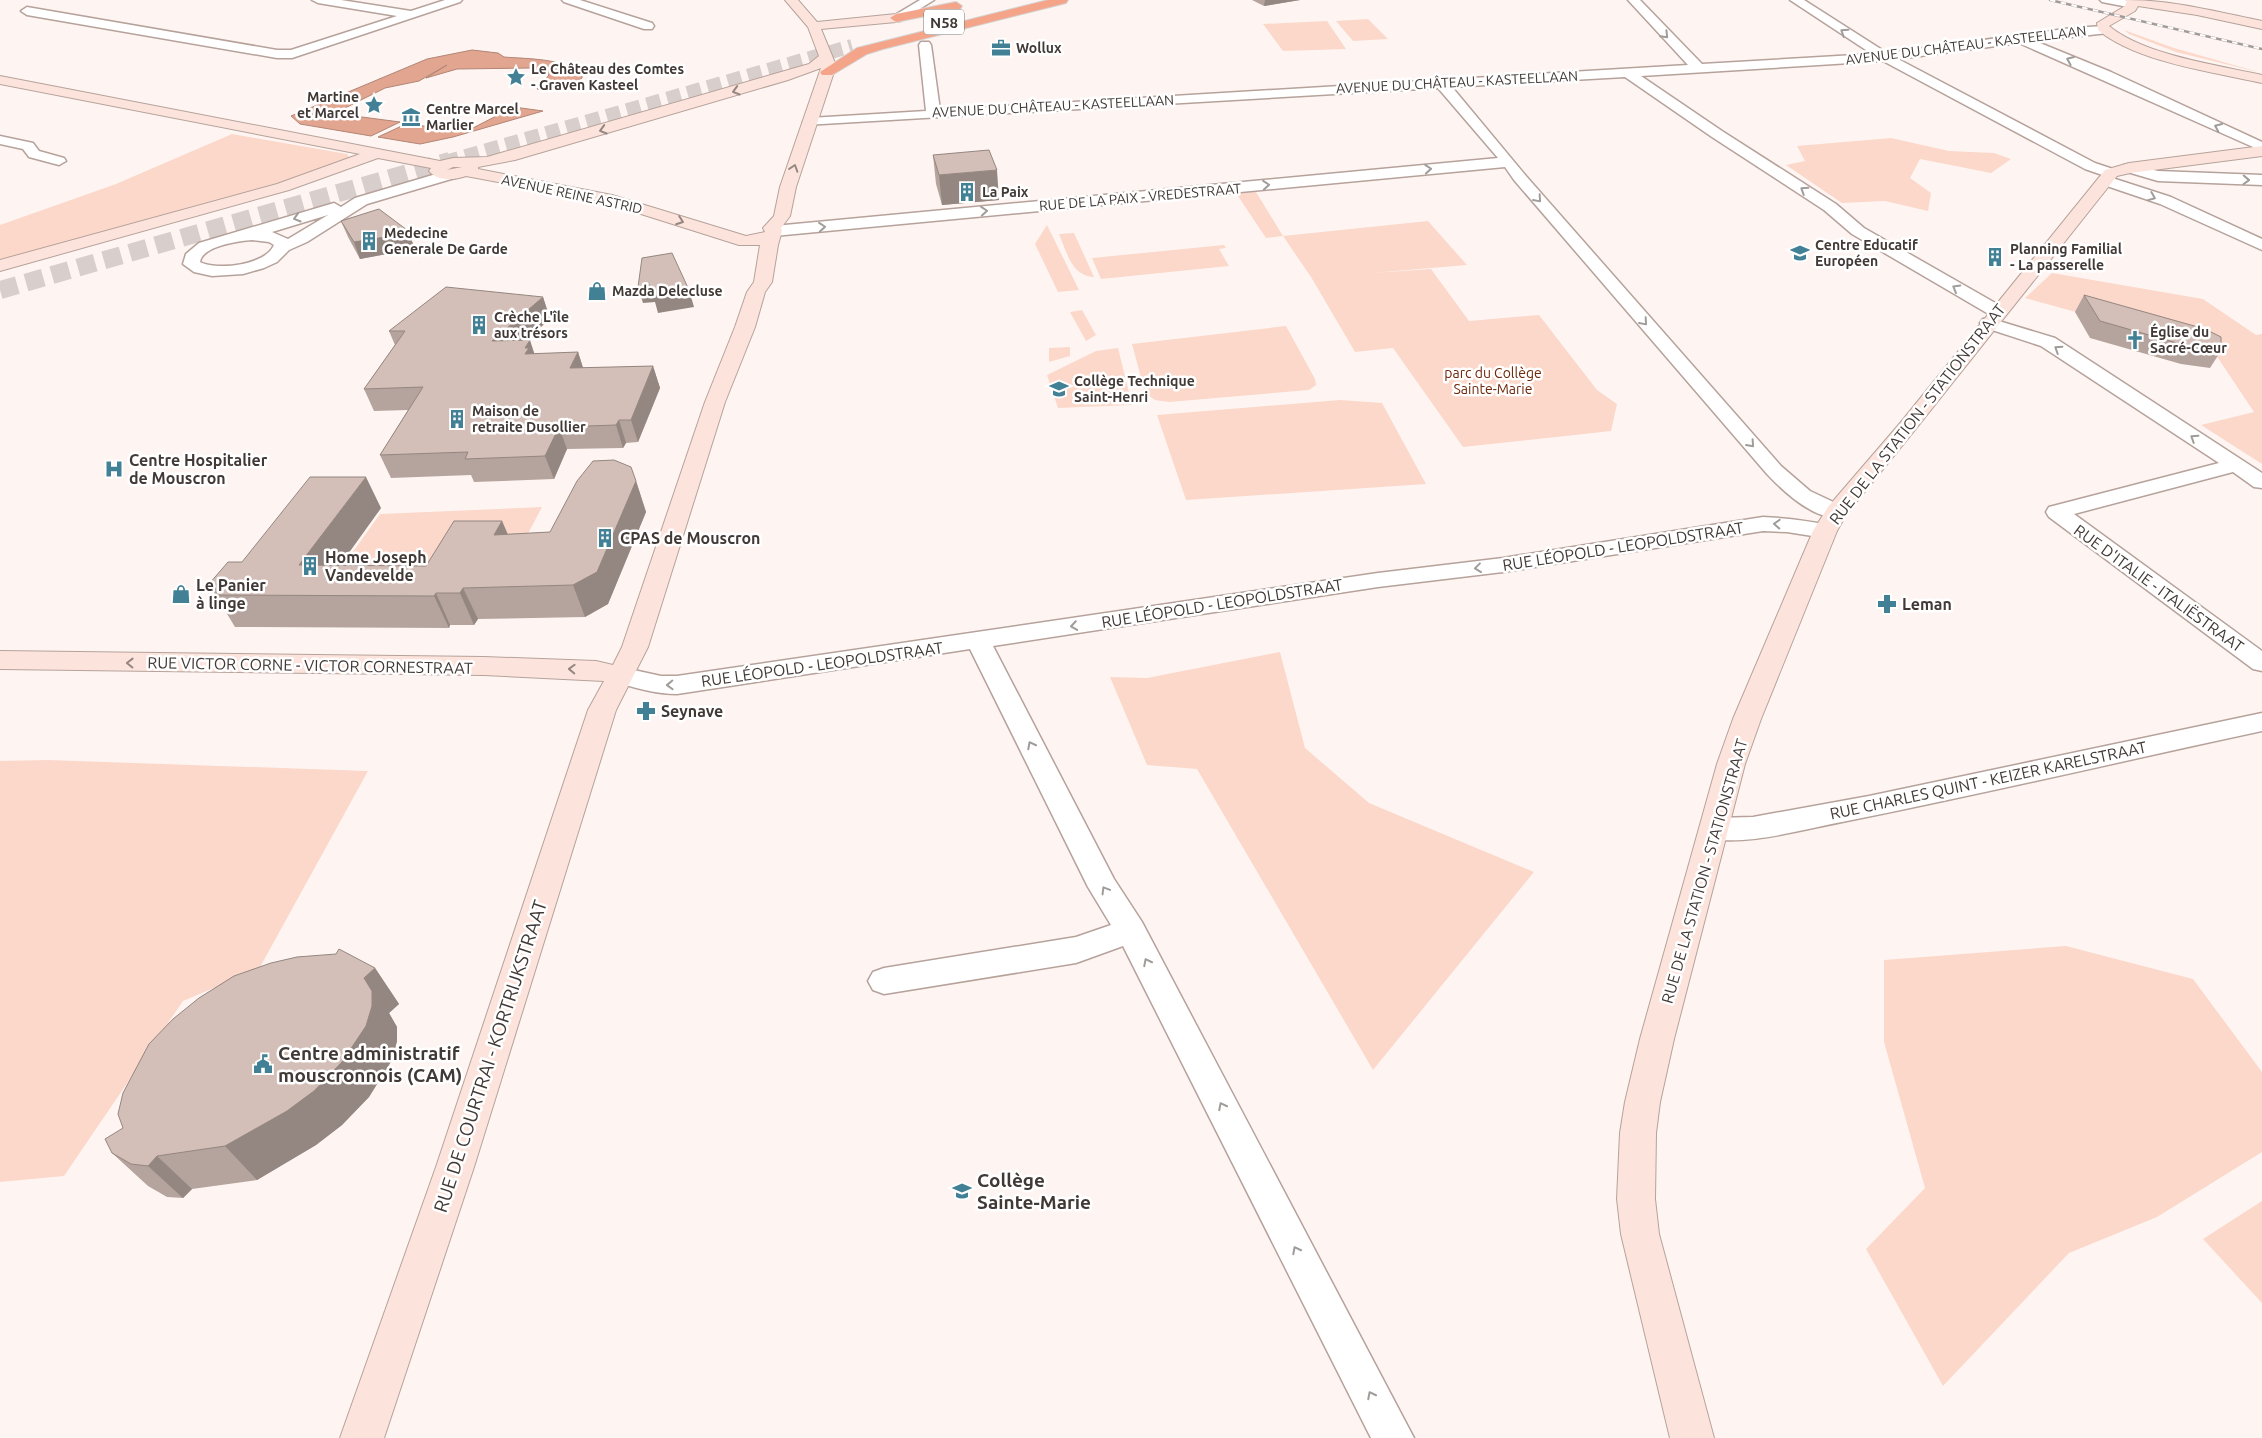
<svg xmlns="http://www.w3.org/2000/svg" width="2262" height="1438" viewBox="0 0 2262 1438" font-family="Ubuntu,sans-serif">
<rect width="100%" height="100%" fill="#fef5f2"/>
<!-- green -->
<g fill="#fcd8cb">
<path d="M1368,19L1388,39L1353,41L1336,21Z"/>
<path d="M1327,21L1346,49L1283,51L1263,24Z"/>
<path d="M2124,30L2174,48L2262,73L2176,52L2129,34Z"/>
<path d="M232,134L347,154L350,158L309,175L0,261V225L116,184Z"/>
<path d="M1891,138L1949,151L1994,153L2011,159L1991,173L1920,159L1910,178L1931,193L1928,211L1885,201L1842,203L1786,165L1805,161L1797,146Z"/>
<path d="M1256,192L1283,236L1428,221L1467,265L1372,273L1431,269L1469,321L1539,315L1597,390L1617,404L1611,431L1463,447L1393,348L1355,352L1311,277L1283,236L1266,238L1236,193Z"/>
<path d="M1047,225L1079,290L1058,292L1035,244Z"/>
<path d="M1074,233L1094,277C1071,276 1067,252 1059,234Z"/>
<path d="M1224,245L1226,248L1219,249L1229,266L1101,279L1092,258Z"/>
<path d="M2052,273L2203,299L2256,335L2262,334V464L2201,425L2254,412L2216,355L2189,343L2025,298Z"/>
<path d="M1082,310L1096,335L1086,341L1070,312Z"/>
<path d="M1286,326L1315,379L1316,385L1309,390L1169,402L1155,400L1145,393L1132,344Z"/>
<path d="M1070,347V356L1049,362V348Z"/>
<path d="M1118,348L1132,405L1058,408L1047,375L1096,351Z"/>
<path d="M1340,400L1382,403L1426,484L1186,500L1157,415Z"/>
<path d="M542,507L519,551L438,596L322,595L380,514Z"/>
<path d="M1280,652L1305,748L1369,803L1534,872L1373,1070L1197,769L1147,765L1110,677L1147,678Z"/>
<path d="M47,760L368,771L259,969L183,1001L64,1176L0,1182V761Z"/>
<path d="M2066,946L2193,979L2262,1072V1152L2157,1217L2069,1253L1943,1386L1866,1249L1925,1188L1884,1042V960Z"/>
<path d="M2262,1201V1303L2203,1239Z"/>
</g>
<!-- water -->
<g fill="#e2a590" stroke="#b28575">
<path d="M472,50L498,53L504,57C527,59 566,58 582,75V78C570,86 552,93 537,89L549,75L530,68L457,69L426,78L447,65L419,81L385,88L343,109L344,112L339,114L400,122L371,136L300,124L291,116L427,59Z"/>
<path d="M514,107L543,111L453,137L420,144L378,137L406,124L467,131Z"/>
</g>
<g fill="none" stroke-linecap="round" stroke-linejoin="round">
<!-- highway-tunnel-far1 -->
<path stroke="#d8cfcc" stroke-width="14" stroke-dasharray="14 7" stroke-linecap="butt" d="M445,162L852,46"/>
<!-- highway-tunnel -->
<path stroke="#d8cfcc" stroke-width="18" stroke-dasharray="18 9" stroke-linecap="butt" d="M0,290L450,161"/>
<!-- street casing -->
<g stroke="#b6a29b" stroke-width="3">
<g id="street">
<path d="M312,0H341L411,11L445,0H462L460,2L292,58H277L27,15L21,11L27,7L277,50H291L397,16L318,3Z"/>
<path d="M562,0H580L652,23L654,26L652,29H644L564,2Z"/>
<path d="M920,0H934L900,21H892L890,18Z"/>
<path d="M1628,0H1640L1702,64L1872,54L1790,0H1804L1887,53L2072,28L2104,26L2108,27L2110,30L2108,33L2035,41L2111,72L2262,142V151L2019,43L1898,59L2095,163L2116,170L2119,173L2116,176L2111,178L2085,169L1883,61L1641,76L1722,131L1836,204L1864,228L2004,308L2007,312L2004,316H1992L1852,234L1824,210L1712,137L1625,77L1452,87L1526,176L1781,466L1810,491L1844,507L1847,512L1844,517C1817,523 1784,492 1767,474L1514,180L1505,167L774,236L768,234L766,231L768,228L774,226L1498,158L1438,88L805,125L803,122L810,118L926,111L919,45L921,42H929L931,45L940,110L1688,65Z"/>
<path d="M2100,0H2125L2137,3L2139,5L2133,8L2102,2Z"/>
<path d="M0,136L33,143L39,151L64,158L66,161L59,165L29,157L23,149L0,144Z"/>
<path d="M2129,164L2158,171L2262,175V185L2158,181L2124,171L2122,168L2124,165Z"/>
<path d="M453,169L458,171L461,174L458,177L367,204L307,242L289,250L277,262L264,268L243,274L212,276L194,272L183,264L186,254L199,243L334,203L341,207L355,198ZM328,215L288,239L272,232ZM252,240L269,242L274,245C266,265 217,271 200,262C202,246 239,241 252,240Z"/>
<path d="M2106,176L2171,197L2262,239V250L2160,204L2101,184L2098,181L2101,178Z"/>
<path d="M1989,318L2055,338L2262,473V488L2254,487L2233,472L2074,514L2262,651V671L2253,669L2049,517L2046,512L2049,507L2219,463L2041,346L1983,327L1980,323L1983,319Z"/>
<path d="M1763,517C1786,518 1810,521 1833,526L1836,531L1833,536L1825,538L1787,532L1763,531L1503,572L1378,587L993,646L1114,879L1142,922L1414,1438H1371L1123,946L1076,963L884,994L873,990L868,981L873,972L884,968L1076,937L1111,925L1088,887L970,649L677,694C654,694 633,687 611,681L607,675L611,669L620,667L661,676H677L1378,573L1503,558Z"/>
<path d="M2262,713V731C2122,761 1983,794 1842,822C1804,829 1740,848 1704,837L1700,829L1704,821L1714,818L1753,817L1869,796Z"/>
</g>
</g>
<!-- secondary casing -->
<g stroke="#b6a29b" stroke-width="2">
<g id="secondary">
<path d="M785,0H798L817,22L896,14L902,18L896,22L821,29L835,63L834,72L796,187L790,216L781,228L782,231L778,245L772,282L765,292L755,327L725,402L648,647L616,710L474,1167L384,1438H340L436,1167L588,710L604,681L484,675L0,669V651L484,657L596,661L613,665L622,647L705,402L735,327L747,292L754,282L760,245H739L603,202L466,176C454,180 438,182 429,171L431,168L378,158L289,190L0,271V260L277,184L360,154L0,84V76L440,161L453,158L487,157L809,64L819,56L808,27ZM821,68L780,187L774,216L763,228L765,232L746,236L612,195L478,169V167L515,160L788,80ZM453,167H462L447,170Z"/>
<path d="M2127,0C2173,0 2218,12 2262,21V29L2197,15L2138,6L2135,11L2109,26C2144,55 2217,65 2262,75V83C2213,72 2136,62 2098,30L2097,23L2125,6Z"/>
<path d="M2262,146V156L2130,173L2117,176L1915,430L1846,515L1837,531L1761,719L1745,764L1674,1039L1660,1102L1656,1133L1655,1199L1659,1234L1714,1438H1670L1621,1234L1617,1199L1620,1133L1625,1102L1640,1039L1717,764L1733,719L1813,531L1828,507L1901,422L2105,170L2129,163Z"/>
</g>
</g>
<!-- highway casing -->
<g stroke="#d5d3d3" stroke-width="2">
<g id="highway">
<path d="M1048,0H1068L1066,3L883,49L867,54L832,75H822L820,72L857,48Z"/>
<path d="M956,2L962,6L960,9L896,22L890,18L896,14Z"/>
</g>
</g>
<!-- street -->
<use href="#street" fill="#fff" fill-rule="evenodd"/>
<!-- secondary -->
<use href="#secondary" fill="#fce4dc" fill-rule="evenodd"/>
<!-- highway -->
<use href="#highway" fill="#f4a589" fill-rule="evenodd"/>
<!-- rail casing -->
<g stroke="#a39b98" stroke-width="2.5">
<path id="rail" d="M2050,0L2262,49"/>
</g>
<!-- rail -->
<use href="#rail" stroke="#fff" stroke-width="2" stroke-dasharray="5.5" stroke-linecap="butt"/>
</g>
<!-- wall -->
<g fill="#b5a49d">
<path d="M1252,0H1300L1264,6Z"/>
<path d="M933,155L999,200L942,205L936,184Z"/>
<path d="M341,221L407,230L414,246L392,253L360,259L348,237Z"/>
<path d="M2084,295L2221,351L2210,368L2181,364L2090,338L2075,312Z"/>
<path d="M543,297L550,319L525,340L535,354L578,352L583,368L653,366L660,388L638,442L626,443L623,448L567,449L554,479L474,482L471,475L391,478L380,455L408,410L374,411L364,389L395,345L389,331Z"/>
<path d="M636,481L646,512L608,604L585,617L478,619L474,625H450L449,628L235,627L209,584L242,562L381,508L339,565L426,566L502,521L508,534L550,532Z"/>
<path d="M375,968L399,1004L389,1013L397,1027V1041L392,1060L369,1097L342,1125L316,1145L257,1180L192,1189L183,1198L167,1197L148,1186L112,1153L123,1128Z"/>
</g>
<!-- shaded-wall -->
<g fill="#948680">
<path d="M1265,0H1300L1264,6Z"/>
<path d="M997,170L999,200L942,205L939,175Z"/>
<path d="M407,230L414,246L392,253L360,259L354,242Z"/>
<path d="M650,285L689,290L694,307L658,313L655,302L643,303L638,287Z"/>
<path d="M543,297L550,319L500,363L492,341Z"/>
<path d="M530,340L537,362L525,354V348Z"/>
<path d="M578,352L585,374L570,368Z"/>
<path d="M653,366L660,388L638,442L631,420Z"/>
<path d="M619,420L626,443L623,448L616,425Z"/>
<path d="M559,427L567,449L554,479L545,456Z"/>
<path d="M366,477L381,508L318,596L299,565Z"/>
<path d="M636,481L646,512L608,604L585,617L573,585Z"/>
<path d="M502,521L515,553L494,535Z"/>
<path d="M463,588L478,619L474,625L460,593Z"/>
<path d="M436,593L450,625L449,628L434,596Z"/>
<path d="M375,968L399,1004L389,1013L397,1027V1041L392,1060L369,1097L342,1125L316,1145L257,1180L225,1146L364,978Z"/>
<path d="M157,1156L192,1189L183,1198L148,1166Z"/>
</g>
<!-- building -->
<g fill="#d3bfb7" stroke="#948680">
<path d="M989,150L997,170L939,175L933,155Z"/>
<path d="M379,209L407,230L385,237L354,242L341,221Z"/>
<path d="M672,253L689,290L653,296L650,285L638,287L642,258Z"/>
<path d="M446,287L543,297L492,341L530,340L525,348H529L525,354L578,352L570,368L653,366L631,420H619L616,425L559,427L545,456L465,459L468,452L380,455L423,387L364,389L405,331H389Z"/>
<path d="M2084,295L2205,329L2221,337V351L2191,347L2100,321Z"/>
<path d="M614,460L631,467L636,481L597,572L573,585L463,588L460,593H436L434,596L215,595L224,584H209L228,562H242L310,477H366L299,565L426,566L454,521H502L494,535L550,532L577,481L593,461Z"/>
<path d="M339,949L375,968L364,978L372,991V1006L366,1026L342,1062L314,1091L287,1111L225,1146L157,1156L148,1166L131,1164L112,1153L105,1139L123,1128L118,1114L123,1093L149,1044L173,1019L199,998L234,976L271,963L297,957L336,954Z"/>
</g>
<!-- one-way arrows -->
<defs><path id="oneway-chevron" d="M-2-3.5L2.5 0L-2 3.5" fill="none" stroke-width="1.6" stroke-linecap="round" stroke-linejoin="round" transform="scale(1.25)"/></defs>
<g stroke="#a09c9a">
<use href="#oneway-chevron" transform="translate(1844 32) rotate(-147)"/>
<use href="#oneway-chevron" transform="translate(1665 35) rotate(46)"/>
<use href="#oneway-chevron" transform="translate(2070 60) rotate(-157)"/>
<use href="#oneway-chevron" transform="translate(2218 127) rotate(-155)"/>
<use href="#oneway-chevron" transform="translate(1428 169) rotate(-5)"/>
<use href="#oneway-chevron" transform="translate(2246 180) rotate(2)"/>
<use href="#oneway-chevron" transform="translate(1266 185) rotate(-5)"/>
<use href="#oneway-chevron" transform="translate(1804 190) rotate(-147)"/>
<use href="#oneway-chevron" transform="translate(2152 197) rotate(22)"/>
<use href="#oneway-chevron" transform="translate(1538 199) rotate(49)"/>
<use href="#oneway-chevron" transform="translate(984 211) rotate(-5)"/>
<use href="#oneway-chevron" transform="translate(297 218) rotate(163)"/>
<use href="#oneway-chevron" transform="translate(822 227) rotate(-5)"/>
<use href="#oneway-chevron" transform="translate(1956 288) rotate(-150)"/>
<use href="#oneway-chevron" transform="translate(1644 322) rotate(49)"/>
<use href="#oneway-chevron" transform="translate(2058 349) rotate(-147)"/>
<use href="#oneway-chevron" transform="translate(2194 438) rotate(-147)"/>
<use href="#oneway-chevron" transform="translate(1751 444) rotate(48)"/>
<use href="#oneway-chevron" transform="translate(1777 524) rotate(-177)"/>
<use href="#oneway-chevron" transform="translate(1478 568) rotate(173)"/>
<use href="#oneway-chevron" transform="translate(1074 626) rotate(171)"/>
<use href="#oneway-chevron" transform="translate(670 685) rotate(178)"/>
<use href="#oneway-chevron" transform="translate(1031 745) rotate(-117)"/>
<use href="#oneway-chevron" transform="translate(1105 890) rotate(-121)"/>
<use href="#oneway-chevron" transform="translate(1147 962) rotate(-117)"/>
<use href="#oneway-chevron" transform="translate(1222 1106) rotate(-117)"/>
<use href="#oneway-chevron" transform="translate(1296 1250) rotate(-117)"/>
<use href="#oneway-chevron" transform="translate(1371 1395) rotate(-117)"/>
</g>
<g stroke="#958681">
<use href="#oneway-chevron" transform="translate(736 91) rotate(164)"/>
<use href="#oneway-chevron" transform="translate(603 130) rotate(164)"/>
<use href="#oneway-chevron" transform="translate(794 168) rotate(-72)"/>
<use href="#oneway-chevron" transform="translate(680 221) rotate(20)"/>
<use href="#oneway-chevron" transform="translate(130 663) rotate(-179)"/>
<use href="#oneway-chevron" transform="translate(572 669) rotate(-178)"/>
</g>
<!-- icons -->
<defs>
<g id="office-bare" transform="scale(1.5)"><path d="M-6-3h4V-5.5h4V-3h4V5H-6ZM-1-4.5V-3h2v-1.5ZM-6 0V1H6V0Z" fill="#428195" stroke="#fff" stroke-width="2.5" paint-order="stroke"/></g>
<g id="sight-bare" transform="scale(1.5)"><path d="M0-6L1.8-2.2L6-1.7L2.9 1.2L3.7 5.4L0 3.3L-3.7 5.4L-2.9 1.2L-6-1.7L-1.8-2.2Z" fill="#428195" stroke="#fff" stroke-width="2.5" paint-order="stroke"/></g>
<g id="museum-bare" transform="scale(1.5)"><path d="M0-6L6-3V-2H-6V-3ZM-5-1h2V3h-2ZM-1-1h2V3h-2ZM3-1h2V3H3ZM-6 4H6V6H-6Z" fill="#428195" stroke="#fff" stroke-width="2.5" paint-order="stroke"/></g>
<g id="building-bare" transform="scale(1.5)"><path d="M-4-6H4V6H1V3H-1V6H-4ZM-2.5-4.3h1.7v1.8h-1.7ZM.8-4.3h1.7v1.8H.8ZM-2.5-1h1.7V.8h-1.7ZM.8-1h1.7V.8H.8Z" fill="#428195" stroke="#fff" stroke-width="2.5" paint-order="stroke"/></g>
<g id="school-bare" transform="scale(1.5)"><path d="M0-5L7-2L0 1L-7-2ZM-4 1L0 2.5L4 1V4Q0 6-4 4Z" fill="#428195" stroke="#fff" stroke-width="2.5" paint-order="stroke"/></g>
<g id="shop-bare" transform="scale(1.5)"><path d="M-5-2.5h2.3a2.7 3.5 0 0 1 5.4 0H5L5.5 6h-11ZM-1.5-2.5h3a1.5 2.3 0 0 0-3 0Z" fill="#428195" stroke="#fff" stroke-width="2.5" paint-order="stroke"/></g>
<g id="church-bare" transform="scale(1.5)"><path d="M-1.2-6h2.4v3.5h3.3v2.4h-3.3V6h-2.4V-.1h-3.3v-2.4h3.3Z" fill="#428195" stroke="#fff" stroke-width="2.5" paint-order="stroke"/></g>
<g id="hospital-bare" transform="scale(1.5)"><path d="M-5-5h3v3.5h4V-5h3V5h-3V1.5h-4V5h-3Z" fill="#428195" stroke="#fff" stroke-width="2.5" paint-order="stroke"/></g>
<g id="pharmacy-bare" transform="scale(1.5)"><path d="M-2-6h4v4h4v4h-4v4h-4v-4h-4v-4h4Z" fill="#428195" stroke="#fff" stroke-width="2.5" paint-order="stroke"/></g>
<g id="civic-bare" transform="scale(1.5)"><path d="M-.6-6.5H3V-4.5H.6V-3L4-1V1h2V6H-6V1h2V-1L-.6-3ZM-1.2 2.5V6h2.4V2.5Z" fill="#428195" stroke="#fff" stroke-width="2.5" paint-order="stroke"/></g>
</defs>
<g fill-rule="evenodd">
<use href="#office-bare" x="1001" y="48"/>
<use href="#sight-bare" x="516" y="77"/>
<use href="#sight-bare" x="374" y="105"/>
<use href="#museum-bare" x="411" y="117"/>
<use href="#building-bare" x="967" y="192"/>
<use href="#building-bare" x="369" y="241"/>
<use href="#school-bare" x="1800" y="253"/>
<use href="#building-bare" x="1995" y="257"/>
<use href="#shop-bare" x="597" y="291"/>
<use href="#building-bare" x="479" y="325"/>
<use href="#church-bare" x="2135" y="340"/>
<use href="#school-bare" x="1059" y="389"/>
<use href="#building-bare" x="457" y="419"/>
<use href="#hospital-bare" x="114" y="469"/>
<use href="#building-bare" x="605" y="538"/>
<use href="#building-bare" x="310" y="566"/>
<use href="#shop-bare" x="181" y="594"/>
<use href="#pharmacy-bare" x="1887" y="604"/>
<use href="#pharmacy-bare" x="646" y="711"/>
<use href="#civic-bare" x="263" y="1064"/>
<use href="#school-bare" x="962" y="1191"/>
</g>
<g text-anchor="middle" dominant-baseline="central" stroke-width="5" stroke-linejoin="round" paint-order="stroke">
<!-- far-street labels -->
<g font-size="14" fill="#413936" stroke="#fff">
<text transform="translate(1966 45) rotate(-7)">AVENUE DU CHÂTEAU - KASTEELLAAN</text>
<text transform="translate(1457 82) rotate(-3)">AVENUE DU CHÂTEAU - KASTEELLAAN</text>
<text transform="translate(1053 106) rotate(-3)">AVENUE DU CHÂTEAU - KASTEELLAAN</text>
<text transform="translate(572 194) rotate(12)">AVENUE REINE ASTRID</text>
<text transform="translate(1140 197) rotate(-5)">RUE DE LA PAIX - VREDESTRAAT</text>
</g>
<!-- far-poi labels -->
<g font-size="14" font-weight="bold" fill="#413936" stroke="#fff" text-anchor="start">
<text x="1016" y="48">Wollux</text>
<text x="531" y="69">Le Château des Comtes<tspan x="531" dy="16">- Graven Kasteel</tspan></text>
<text x="359" y="97" text-anchor="end">Martine<tspan x="359" dy="16">et Marcel</tspan></text>
<text x="426" y="109">Centre Marcel<tspan x="426" dy="16">Marlier</tspan></text>
<text x="982" y="192">La Paix</text>
<text x="384" y="233">Medecine<tspan x="384" dy="16">Generale De Garde</tspan></text>
<text x="1815" y="245">Centre Educatif<tspan x="1815" dy="16">Européen</tspan></text>
<text x="2010" y="249">Planning Familial<tspan x="2010" dy="16">- La passerelle</tspan></text>
<text x="612" y="291">Mazda Delecluse</text>
<text x="494" y="317">Crèche L'île<tspan x="494" dy="16">aux trésors</tspan></text>
<text x="2150" y="332">Église du<tspan x="2150" dy="16">Sacré-Cœur</tspan></text>
<text x="1074" y="381">Collège Technique<tspan x="1074" dy="16">Saint-Henri</tspan></text>
<text x="472" y="411">Maison de<tspan x="472" dy="16">retraite Dusollier</tspan></text>
</g>
<!-- far-park labels -->
<g font-size="14" fill="#6e2708" stroke="#fff">
<text x="1493" y="373">parc du Collège<tspan x="1493" dy="16">Sainte-Marie</tspan></text>
</g>
<!-- shield labels -->
<rect fill="#fff" stroke="#7a7472" stroke-width="1" x="924" y="9.5" width="40" height="25" rx="4"/>
<g font-size="15" font-weight="bold" fill="#413936">
<text x="944" y="22">N58</text>
</g>
<!-- street labels -->
<g font-size="16" fill="#413936" stroke="#fff">
<text transform="translate(1917 414) rotate(-52)">RUE DE LA STATION - STATIONSTRAAT</text>
<text transform="translate(1623 546) rotate(-9)">RUE LÉOPOLD - LEOPOLDSTRAAT</text>
<text transform="translate(2159 588) rotate(36)">RUE D'ITALIE - ITALIËSTRAAT</text>
<text transform="translate(1222 603) rotate(-9)">RUE LÉOPOLD - LEOPOLDSTRAAT</text>
<text transform="translate(822 664) rotate(-8)">RUE LÉOPOLD - LEOPOLDSTRAAT</text>
<text transform="translate(310 665) rotate(1)">RUE VICTOR CORNE - VICTOR CORNESTRAAT</text>
<text transform="translate(1988 780) rotate(-12)">RUE CHARLES QUINT - KEIZER KARELSTRAAT</text>
<text transform="translate(1704 871) rotate(-74)">RUE DE LA STATION - STATIONSTRAAT</text>
</g>
<!-- poi labels -->
<g font-size="16" font-weight="bold" fill="#413936" stroke="#fff" text-anchor="start">
<text x="129" y="460">Centre Hospitalier<tspan x="129" dy="18">de Mouscron</tspan></text>
<text x="620" y="538">CPAS de Mouscron</text>
<text x="325" y="557">Home Joseph<tspan x="325" dy="18">Vandevelde</tspan></text>
<text x="196" y="585">Le Panier<tspan x="196" dy="18">à linge</tspan></text>
<text x="1902" y="604">Leman</text>
<text x="661" y="711">Seynave</text>
</g>
<!-- near-poi labels -->
<g font-size="19" font-weight="bold" fill="#413936" stroke="#fff" text-anchor="start">
<text x="278" y="1053">Centre administratif<tspan x="278" dy="22">mouscronnois (CAM)</tspan></text>
<text x="977" y="1180">Collège<tspan x="977" dy="22">Sainte-Marie</tspan></text>
</g>
<!-- near-street labels -->
<g font-size="19" fill="#413936" stroke="#fff">
<text transform="translate(490 1056) rotate(-72)">RUE DE COURTRAI - KORTRIJKSTRAAT</text>
</g>
</g>
</svg>
